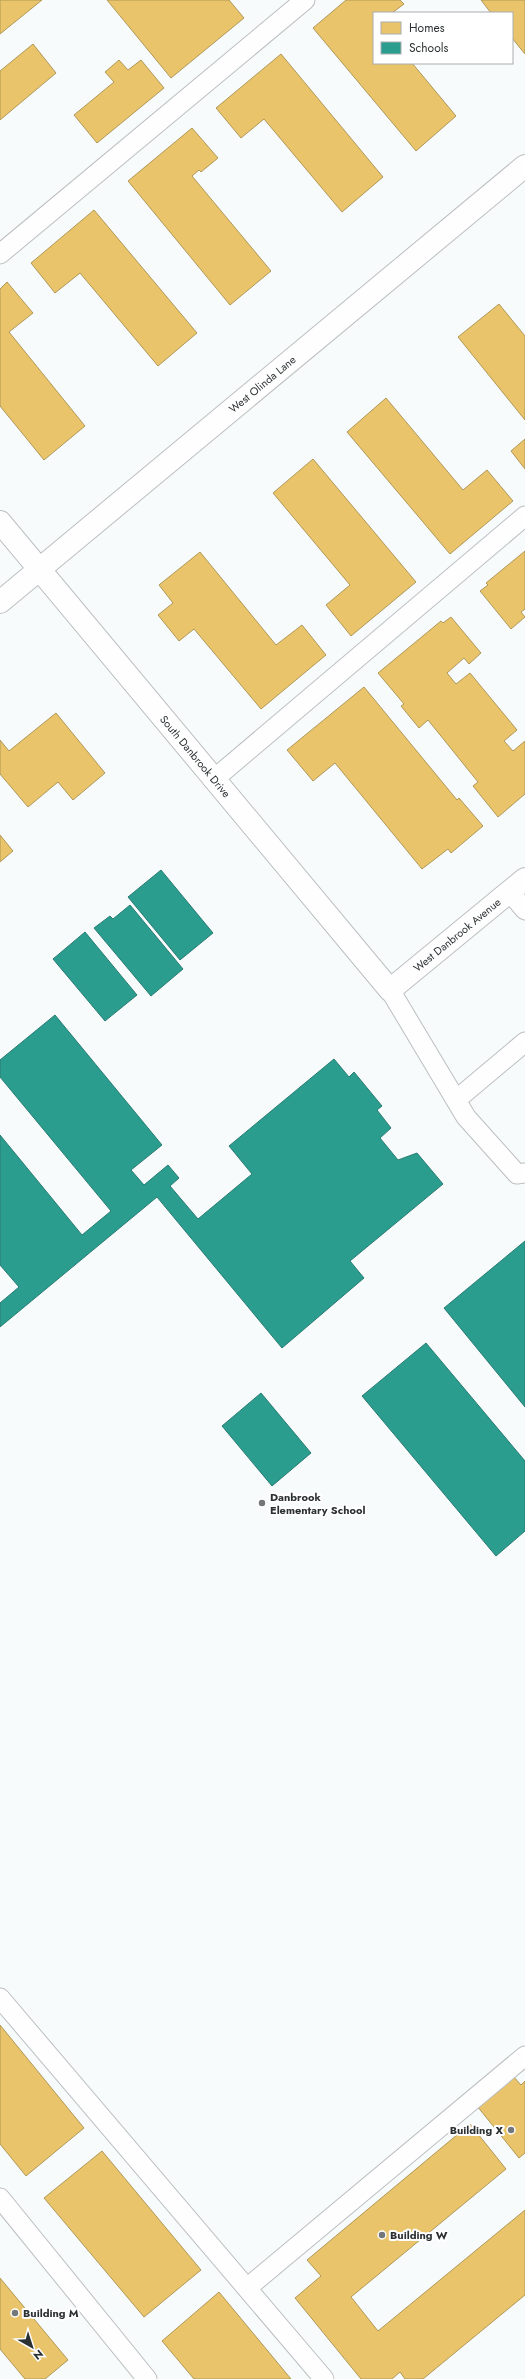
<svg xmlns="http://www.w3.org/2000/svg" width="525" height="2379" viewBox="0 0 525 2379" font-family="Jost,sans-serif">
<rect width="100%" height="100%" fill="#f8fbfc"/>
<!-- homes -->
<g fill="#e9c46a" stroke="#b09859">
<path d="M0,0H42L0,34Z"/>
<path d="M107,0H229L244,18L171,78Z"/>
<path d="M346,0H400L404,4L392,13H374V63H412L456,116L416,151L313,28Z"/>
<path d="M481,0H525V54L512,38V13H491Z"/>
<path d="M33,44L56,73L0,120V71Z"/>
<path d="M281,54L383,177L342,212L264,119L241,138L216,108Z"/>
<path d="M119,60L128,70L141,60L164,88L97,143L74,115L114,82L105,72Z"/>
<path d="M192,128L218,158L201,172L199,170L192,176L271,271L230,305L128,181Z"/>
<path d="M94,210L197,333L158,366L80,273L55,293L31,263Z"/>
<path d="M7,282L33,313L9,332L85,426L44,460L0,406V289Z"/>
<path d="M499,304L525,336V420L458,337Z"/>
<path d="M386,398L463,490L487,470L513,501L450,554L347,432Z"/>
<path d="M525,439V469L511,451Z"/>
<path d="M313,459L416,582L351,636L326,605L350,585L273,493Z"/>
<path d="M525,551V609L521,612L525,617L511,629L480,591L488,585L486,583Z"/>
<path d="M200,552L276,645L302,625L326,655L261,709L194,629L179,641L158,615L173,603L159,585Z"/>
<path d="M451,617L481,653L469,664L464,658L447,673L456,684L470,673L517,730L504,741L513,751L525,741V794L498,817L473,786L478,782L428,720L419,728L401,706L404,704L378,673L441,621L443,623Z"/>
<path d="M364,687L457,800L459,798L483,826L451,853L448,849L422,869L335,763L313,781L287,750Z"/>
<path d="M56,713L105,773L73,800L58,782L28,807L0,774V740L9,751Z"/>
<path d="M0,835L13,851L0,862Z"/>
<path d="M0,2025L84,2128L26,2176L0,2144Z"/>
<path d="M513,2076L521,2085L525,2081V2153L519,2158L477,2106Z"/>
<path d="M470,2124L506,2169L351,2297L378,2331L525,2210V2295L423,2379H405L400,2372L392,2379H361L295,2298L321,2276L307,2260Z"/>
<path d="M102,2151L201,2270L144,2317L44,2198Z"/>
<path d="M0,2278L68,2360L45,2379H25L0,2349Z"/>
<path d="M219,2292L291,2379H194L162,2341Z"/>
</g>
<!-- schools -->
<g fill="#2a9d8f" stroke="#2a7c73">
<path d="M161,870L213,933L180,960L128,897Z"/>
<path d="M130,905L183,969L151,996L94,928L110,916L113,919Z"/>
<path d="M85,932L137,995L105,1021L53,959Z"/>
<path d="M55,1015L162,1145L131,1170L144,1185L168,1165L179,1178L170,1186L198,1219L252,1174L229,1146L334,1059L349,1077L354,1072L382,1106L377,1110L391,1128L380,1138L398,1160L417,1153L443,1184L350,1261L364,1278L282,1348L157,1197L0,1327V1303L19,1287L0,1265V1135L82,1235L111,1211L0,1077V1060Z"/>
<path d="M525,1241V1407L444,1308Z"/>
<path d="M426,1343L525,1461V1531L496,1556L362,1396Z"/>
<path d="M261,1393L311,1453L272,1486L222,1426Z"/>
</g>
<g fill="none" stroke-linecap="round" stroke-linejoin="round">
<!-- lane casing -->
<g stroke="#bcbfc0" stroke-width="21">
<g id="lane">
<path d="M0,254L305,0"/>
<path d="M213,780L525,516"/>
<path d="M510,892L525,910"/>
<path d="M390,990L466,1117L517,1174L525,1173"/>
<path d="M456,1100L525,1042"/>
<path d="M0,1998L324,2379"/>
<path d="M0,2198L147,2379"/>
<path d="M247,2288L525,2056"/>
</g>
</g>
<!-- street casing -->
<g stroke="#bcbfc0" stroke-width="24">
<g id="street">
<path id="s1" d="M0,522L390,990L525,879"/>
<path id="s2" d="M0,602L525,166"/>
</g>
</g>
<!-- lane -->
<use href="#lane" stroke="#fefeff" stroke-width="19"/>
<!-- street -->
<use href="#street" stroke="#fefeff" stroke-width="22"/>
</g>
<!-- markers -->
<g fill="#737779" stroke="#fff" stroke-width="1.5">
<circle cx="262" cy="1503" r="4"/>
<circle cx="511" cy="2130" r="4"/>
<circle cx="382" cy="2235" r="4"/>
<circle cx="15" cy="2313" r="4"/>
</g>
<g text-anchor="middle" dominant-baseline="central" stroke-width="4" stroke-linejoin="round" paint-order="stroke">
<!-- street labels -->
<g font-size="11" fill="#2b3032" stroke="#fff">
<text stroke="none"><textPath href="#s2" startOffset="341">West Olinda Lane</textPath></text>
<text stroke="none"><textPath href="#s1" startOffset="305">South Danbrook Drive</textPath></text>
<text stroke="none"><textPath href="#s1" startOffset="696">West Danbrook Avenue</textPath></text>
</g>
<!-- poi labels -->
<g font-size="11" font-weight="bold" fill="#2b3032" stroke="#fff" text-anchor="start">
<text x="270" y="1497">Danbrook<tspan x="270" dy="13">Elementary School</tspan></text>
<text x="503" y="2130" text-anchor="end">Building X</text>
<text x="390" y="2235">Building W</text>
<text x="23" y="2313">Building M</text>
</g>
</g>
<!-- legend -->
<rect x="373" y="12" width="140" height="52" fill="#ffffff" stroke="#aaacad"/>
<rect x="381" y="22" width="20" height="12" fill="#e9c46a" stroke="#aaacad"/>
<text x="409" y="32" font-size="12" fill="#2b3032">Homes</text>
<rect x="381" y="42" width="20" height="12" fill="#2a9d8f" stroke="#aaacad"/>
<text x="409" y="52" font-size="12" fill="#2b3032">Schools</text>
<!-- north arrow -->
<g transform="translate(32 2347) rotate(141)" stroke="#ffffff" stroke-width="3" paint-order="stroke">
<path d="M0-3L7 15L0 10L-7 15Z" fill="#2b3032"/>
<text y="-6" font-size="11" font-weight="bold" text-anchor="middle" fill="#2b3032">N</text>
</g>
</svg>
